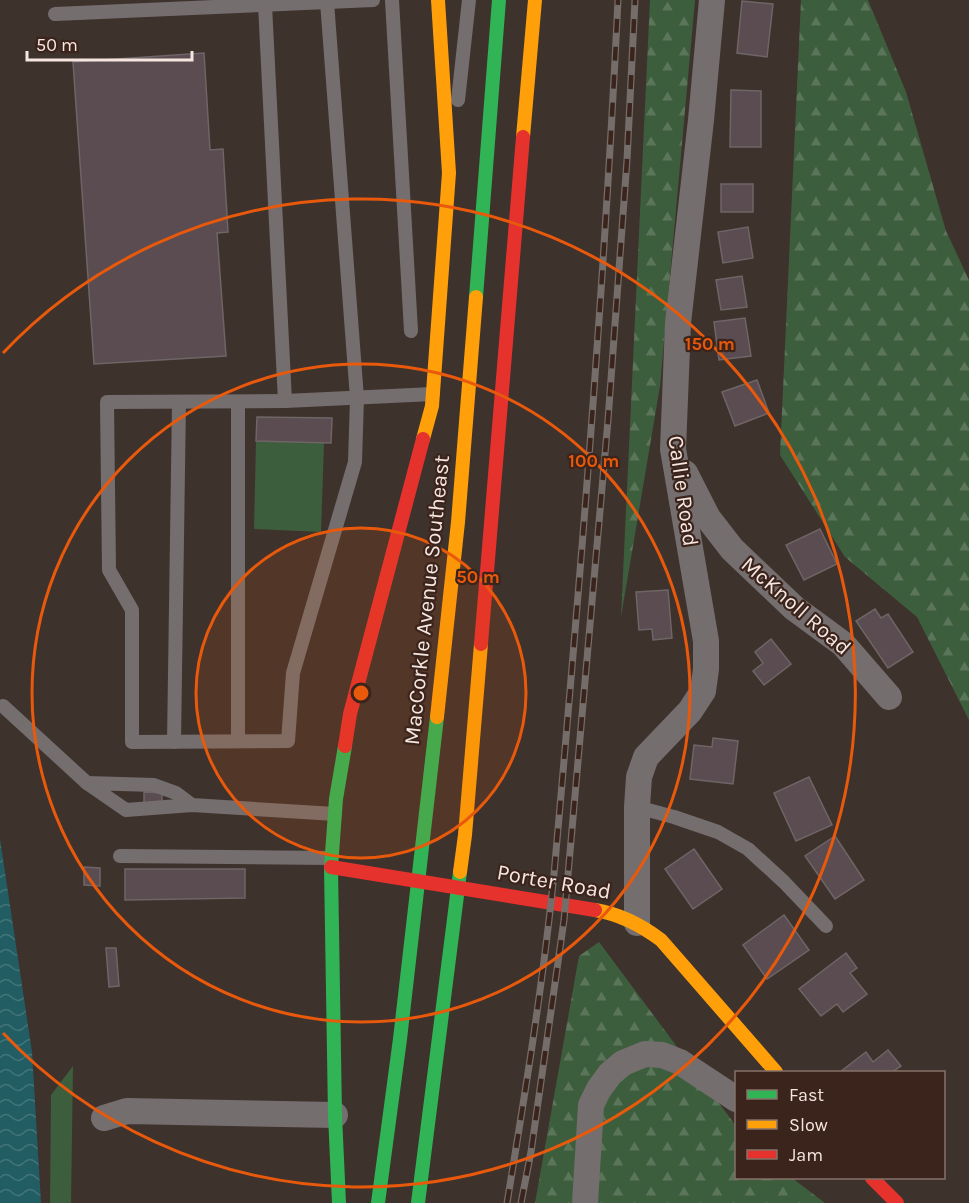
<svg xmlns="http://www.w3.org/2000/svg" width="969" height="1203" viewBox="0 0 969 1203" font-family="Karla,sans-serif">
<defs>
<pattern id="forest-firs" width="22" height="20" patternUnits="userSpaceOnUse" patternTransform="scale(1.5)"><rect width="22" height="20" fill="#3d5e3d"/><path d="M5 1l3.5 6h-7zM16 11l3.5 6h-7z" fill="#5a7559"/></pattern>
<pattern id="water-waves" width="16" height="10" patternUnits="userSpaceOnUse" patternTransform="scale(1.5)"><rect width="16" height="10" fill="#215d63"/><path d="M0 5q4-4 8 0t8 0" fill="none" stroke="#427479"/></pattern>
</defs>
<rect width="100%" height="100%" fill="#3e322d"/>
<!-- green -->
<g fill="#3d5e3d">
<path d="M256,441L324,443L321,532L254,529Z"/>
<path d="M73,1066L71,1203H50L51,1095Z"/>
</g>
<!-- forest -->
<g fill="url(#forest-firs)">
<path d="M650,0H695L660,386L621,617Z"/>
<path d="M801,0H868L906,92L946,231L969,280V720L917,617L845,557L780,455Z"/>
<path d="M599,942L736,1126V1178H792L825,1203H535L579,956Z"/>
</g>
<!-- water -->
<path fill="url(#water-waves)" d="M0,839L32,1052L41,1203H0Z"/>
<!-- building -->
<g fill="#5a4c50" stroke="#6f6566" stroke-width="1.5">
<path d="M742,1L773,4L767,57L737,53Z"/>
<path d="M204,53L210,150L223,149L228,232L217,233L226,356L94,364L73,62Z"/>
<path d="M731,90L761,91V147H730Z"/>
<rect x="721" y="184" width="32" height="28"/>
<path d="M748,227L753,258L723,263L718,232Z"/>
<path d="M742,276L747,307L721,310L716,280Z"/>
<path d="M745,318L751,356L719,360L714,322Z"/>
<path d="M757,380L769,413L735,426L722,392Z"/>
<path d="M257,417L332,418L331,443L256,441Z"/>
<path d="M820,529L837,564L804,580L786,545Z"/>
<path d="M668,590L672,638L653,640L652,629L639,630L636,592Z"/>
<path d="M875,609L881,618L888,614L913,652L888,668L856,621Z"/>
<path d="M771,639L791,664L764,685L753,671L763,663L755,652Z"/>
<path d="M713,738L738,741L733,784L690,779L694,745L712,747Z"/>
<path d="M809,777L832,825L796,841L774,793Z"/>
<path d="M144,792L162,793V806L144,805Z"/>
<path d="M835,836L864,880L835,899L805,856Z"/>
<path d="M694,849L722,889L693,909L665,869Z"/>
<path d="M84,867L100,868V886L84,885Z"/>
<path d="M125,869H245V898L125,900Z"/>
<path d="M784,915L809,950L767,979L743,945Z"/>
<path d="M106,948H116L119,986L109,987Z"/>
<path d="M846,953L857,968L850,973L867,994L843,1012L837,1004L821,1016L799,989Z"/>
<path d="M888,1050L901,1066L892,1072H840L866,1052L873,1062Z"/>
</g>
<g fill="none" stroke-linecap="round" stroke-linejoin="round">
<!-- lane -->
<g stroke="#756e6e" stroke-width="14">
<path d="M392,0L411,331"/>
<path d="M265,5L285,401L433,394"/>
<path d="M55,14L373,0"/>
<path d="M458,100L469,0"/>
<path d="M285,401L107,402L109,570L132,610V742L288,741L293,673L355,462L357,398L327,2"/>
<path d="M3,706L87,783"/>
<path d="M238,741V402"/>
<path d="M174,742L179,402"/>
<path d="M192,805L126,810L87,783L154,785L176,793L192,805L335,814"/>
<path d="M637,807L674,817L718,832L748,849L784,882L826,926"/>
<path d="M120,856L331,858"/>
</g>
<!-- street -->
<g stroke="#756e6e" stroke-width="26">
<path d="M685,473L708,518L732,549L794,608L843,644L889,697"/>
<path d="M637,923V807L639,777L646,757L690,711L703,691L706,669V641L673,449L678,323L701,120L712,0"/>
<path d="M104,1118L127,1111L335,1115"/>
<path d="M585,1203L591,1105L599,1089L610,1074L623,1063L645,1054L662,1055L680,1062L736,1099"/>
</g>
<!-- fast -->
<g stroke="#30b455" stroke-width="14">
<path d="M476,297L499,0"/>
<path d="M339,1203L335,1115L331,867L336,799L345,746"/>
<path d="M378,1203L400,1039L437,717"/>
<path d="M418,1203L460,872"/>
</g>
<!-- slow -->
<g stroke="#ff9f0a" stroke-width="14">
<path d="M523,137L535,0"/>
<path d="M423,439L432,406L449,173L438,0"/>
<path d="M437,717L458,522L476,297"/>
<path d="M460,872L465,835L481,644"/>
<path d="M595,910C620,914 641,925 661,940L776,1072"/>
</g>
<!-- jam -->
<g stroke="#e5322d" stroke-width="14">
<path d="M481,644L523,137"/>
<path d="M345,746L350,714L423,439"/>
<path d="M331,867L595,910"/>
<path d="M872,1178L897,1203"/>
</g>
<!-- rail casing -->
<g stroke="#746d69" stroke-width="7">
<g id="rail">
<path d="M507,1203C525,1094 543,984 554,874C580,583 604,292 618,0"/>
<path d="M521,1203L531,1152L564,920L568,875L608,420L627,160L635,0"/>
</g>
</g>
<!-- rail -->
<use href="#rail" stroke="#3b241c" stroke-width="4.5" stroke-dasharray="14" stroke-linecap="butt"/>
</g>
<!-- distance rings -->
<circle cx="361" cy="693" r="165" fill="#e8590c" fill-opacity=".12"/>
<g fill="none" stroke="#e8590c" stroke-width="3">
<circle cx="361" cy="693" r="165"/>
<circle cx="361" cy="693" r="329"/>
<path d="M3 353A494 494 0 1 1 3 1033"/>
</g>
<g text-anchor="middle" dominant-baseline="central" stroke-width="4.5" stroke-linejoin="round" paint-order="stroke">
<!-- street labels -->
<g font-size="22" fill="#f6e6e0" stroke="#3b241c">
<text transform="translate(683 491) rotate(82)">Callie Road</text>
<text transform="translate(427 600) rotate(-84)">MacCorkle Avenue Southeast</text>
<text transform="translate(796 606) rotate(41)">McKnoll Road</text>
<text transform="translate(554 882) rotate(10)">Porter Road</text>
</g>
</g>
<circle cx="361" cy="693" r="9" fill="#e8590c" stroke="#3b241c" stroke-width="3"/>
<g font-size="18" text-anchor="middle" font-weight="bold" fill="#e8590c" stroke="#3b241c" stroke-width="4.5" stroke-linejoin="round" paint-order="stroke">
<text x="710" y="350">150 m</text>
<text x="594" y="467">100 m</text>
<text x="478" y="583">50 m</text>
</g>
<!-- legend -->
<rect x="735" y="1071" width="210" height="108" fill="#3b241c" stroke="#86726a" stroke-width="1.5"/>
<rect x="747" y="1090" width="30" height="9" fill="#30b455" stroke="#86726a" stroke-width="1.5"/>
<text x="789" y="1101" font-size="18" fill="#f6e6e0">Fast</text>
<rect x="747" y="1120" width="30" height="9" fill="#ff9f0a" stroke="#86726a" stroke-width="1.5"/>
<text x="789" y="1131" font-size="18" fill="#f6e6e0">Slow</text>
<rect x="747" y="1150" width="30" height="9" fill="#e5322d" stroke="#86726a" stroke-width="1.5"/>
<text x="789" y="1161" font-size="18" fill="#f6e6e0">Jam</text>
<!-- scale -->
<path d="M27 51v9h165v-9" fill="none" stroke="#f6e6e0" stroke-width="3"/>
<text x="36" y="51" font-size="18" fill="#f6e6e0" stroke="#3b241c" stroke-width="4.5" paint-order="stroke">50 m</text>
</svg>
